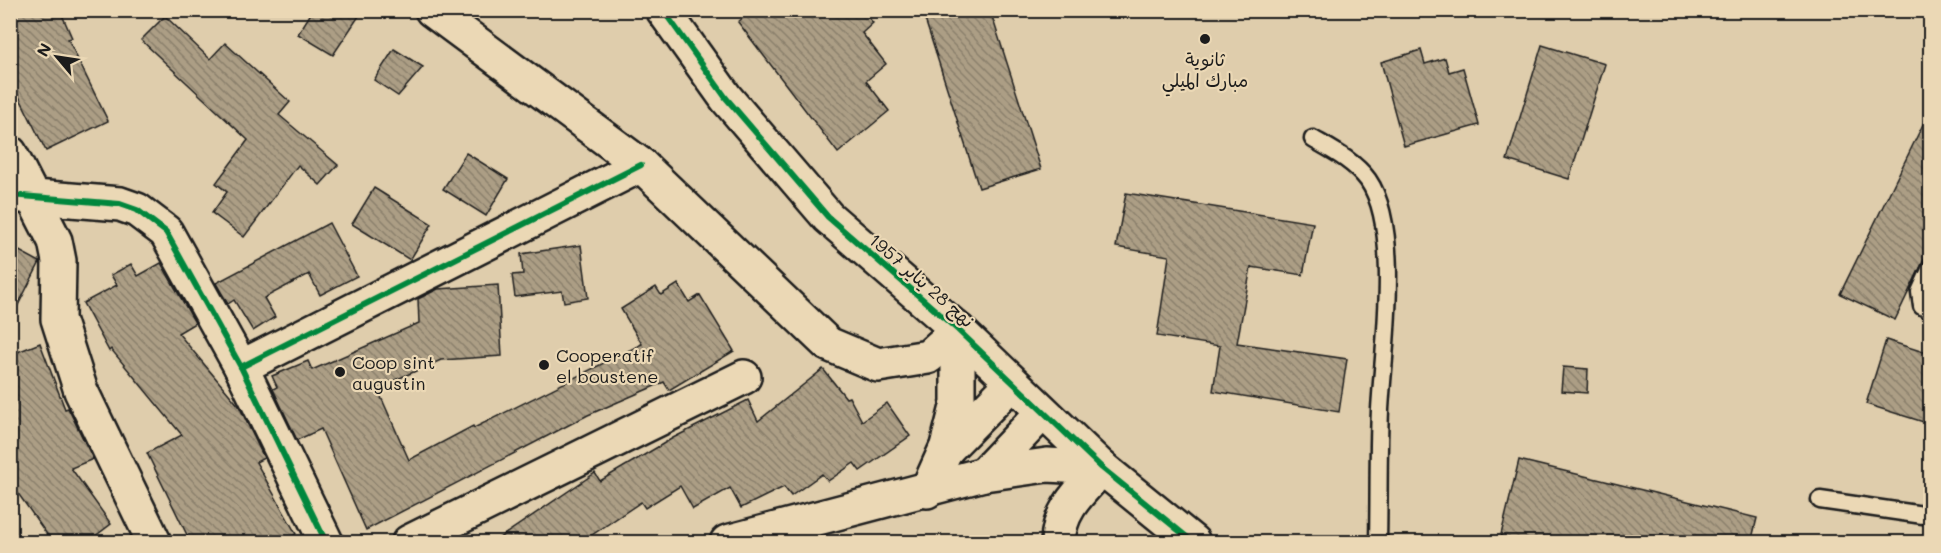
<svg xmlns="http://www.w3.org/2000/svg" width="1941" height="553" viewBox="0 0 1941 553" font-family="Mali,'Playpen Sans Arabic',sans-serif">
<defs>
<pattern id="building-back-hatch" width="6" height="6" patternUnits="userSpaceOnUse" patternTransform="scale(1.5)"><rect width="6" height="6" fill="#ac9e85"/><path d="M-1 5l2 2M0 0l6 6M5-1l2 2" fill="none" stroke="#8b806c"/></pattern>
</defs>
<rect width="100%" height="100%" fill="#dfcdac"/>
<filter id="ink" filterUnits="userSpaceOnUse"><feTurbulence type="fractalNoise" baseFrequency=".0167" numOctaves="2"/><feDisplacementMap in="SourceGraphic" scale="12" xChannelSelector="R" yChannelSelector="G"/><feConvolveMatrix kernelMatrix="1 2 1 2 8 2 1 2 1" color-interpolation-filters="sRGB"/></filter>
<g filter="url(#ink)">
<!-- building -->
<g fill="url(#building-back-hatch)" stroke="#1c1c1c" stroke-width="1.5">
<path d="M10,10H60L72,38L68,39L108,121L46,151L10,78Z"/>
<path d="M303,10H363L333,55L298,34L310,15Z"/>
<path d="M752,10H863L873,23L862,33L886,64L866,81L889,111L838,153L738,22Z"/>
<path d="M922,10H990L1041,169L979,188Z"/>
<path d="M165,16L210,59L225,43L290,102L279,115L338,165L320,185L298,165L244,237L212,213L227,192L216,183L248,140L141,40Z"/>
<path d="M1542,45L1605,64L1569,179L1507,160Z"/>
<path d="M394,49L423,67L398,96L374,80Z"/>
<path d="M1421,50L1425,64L1445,58L1449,72L1463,68L1479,125L1404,146L1381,62Z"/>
<path d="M1930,110V247L1895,320L1840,294Z"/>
<path d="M466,153L508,179L486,216L443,189Z"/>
<path d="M374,188L432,224L410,260L352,224Z"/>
<path d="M1126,193L1313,223L1303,275L1251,267L1237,343L1347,359L1339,412L1213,391L1220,346L1157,336L1169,256L1116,247Z"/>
<path d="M329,223L357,276L320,295L309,274L264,298L275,317L253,331L234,300L228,304L216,283Z"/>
<path d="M581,245L588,298L564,302L562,291L515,297L512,275L523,274L521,254Z"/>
<path d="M10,246L40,262L10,321Z"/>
<path d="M161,263L195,323L178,333L239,406L264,458L256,462L296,534L281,543H191L147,453L182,435L111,349L109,351L83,303L117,285L111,275L131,264L138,276Z"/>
<path d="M678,284L689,302L700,295L734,351L669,390L664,382L588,415L366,530L321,429L297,440L273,389L277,387L272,376L308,361L312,370L419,323L418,299L438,289L498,285L502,356L441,360L377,388L409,460L473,426L474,428L642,344L621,309L656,287L661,295Z"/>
<path d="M1886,340L1930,354V424L1866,404Z"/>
<path d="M40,343L65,409L68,408L93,459L71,468L111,524L86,543H53L10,482V355Z"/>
<path d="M1563,367L1588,369L1587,393L1561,391Z"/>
<path d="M823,369L846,398L849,397L862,421L887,403L910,436L860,471L854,463L828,481L822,474L791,496L784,487L741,508L730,488L693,509L680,486L645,508L641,502L580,543H492L595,473L600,481L673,438L748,400L758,421Z"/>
<path d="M1519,460L1757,518L1751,543H1499Z"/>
</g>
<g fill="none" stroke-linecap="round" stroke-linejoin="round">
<!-- service casing -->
<g stroke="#1c1c1c" stroke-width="21">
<g id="service">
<path d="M1313,139C1332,150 1354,161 1368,180C1402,229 1383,351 1380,410C1378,454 1379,498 1378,542"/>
<path d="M1930,270L1920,292L1922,306L1930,310"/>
<path d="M1820,500L1930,516"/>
</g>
</g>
<!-- minor casing -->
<g stroke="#1c1c1c" stroke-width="38">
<g id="minor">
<path d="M432,10L641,165L828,344L878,365L928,357L958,330"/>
<path d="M10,153L55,241L59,261L58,319L81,391L154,542"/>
<path d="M10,195L120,204L137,210L166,232L241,367L326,542"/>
<path d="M241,367L641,165"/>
<path d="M946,450L958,403V330"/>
<path d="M984,474L1047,465L1102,468"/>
<path d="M927,491L945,451L1012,383"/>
<path d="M409,542L744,377"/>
<path d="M727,542L984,474L1042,413"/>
<path d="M1058,542C1059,509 1081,491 1102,468"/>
</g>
</g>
<!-- tertiary casing -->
<g stroke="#1c1c1c" stroke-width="38">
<path id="tertiary" d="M663,10L726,98L828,217L958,330L1102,468L1193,542"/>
</g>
<!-- service -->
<use href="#service" stroke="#ebd8b5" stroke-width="16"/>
<!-- minor -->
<use href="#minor" stroke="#ebd8b5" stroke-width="33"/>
<!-- tertiary -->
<use href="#tertiary" stroke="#ebd8b5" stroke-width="33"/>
<!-- cycleway casing -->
<g stroke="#ebd8b5" stroke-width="10">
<g id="cycleway">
<path d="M663,10L726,98L828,217L958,330L1102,468L1193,542"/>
<path d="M10,195L120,204L137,210L166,232L241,367L326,542"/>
<path d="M241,367L641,165"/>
</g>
</g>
<!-- cycleway -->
<use href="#cycleway" stroke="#00873e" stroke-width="6"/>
</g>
</g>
<!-- markers -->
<g fill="#1c1c1c" stroke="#ebd8b5" stroke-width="2">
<circle cx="1205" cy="39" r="6"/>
<circle cx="544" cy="365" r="6"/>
<circle cx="340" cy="372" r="6"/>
</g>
<g text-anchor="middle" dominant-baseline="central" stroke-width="4.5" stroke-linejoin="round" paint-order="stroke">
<!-- poi labels -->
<g font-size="18" fill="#1c1c1c" stroke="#ebd8b5" text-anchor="start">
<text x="1205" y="59" text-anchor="middle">ثانوية<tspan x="1205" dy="21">مبارك الميلي</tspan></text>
<text x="556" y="355">Cooperatif<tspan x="556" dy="21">el boustene</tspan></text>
<text x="352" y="362">Coop sint<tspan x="352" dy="21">augustin</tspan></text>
</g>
<!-- street labels -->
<g font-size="18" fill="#1c1c1c" stroke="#ebd8b5">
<text transform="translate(922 280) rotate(41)">نهج 28 يناير 1957</text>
</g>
</g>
<!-- margin -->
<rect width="1941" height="553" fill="none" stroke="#ebd8b5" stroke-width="36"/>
<rect x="18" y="18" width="1905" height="517" fill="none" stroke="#1c1c1c" stroke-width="2" filter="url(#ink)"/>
<!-- north arrow -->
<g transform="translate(57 57) rotate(299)" stroke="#ebd8b5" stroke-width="4.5" paint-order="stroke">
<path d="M0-4.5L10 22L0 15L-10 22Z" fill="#1c1c1c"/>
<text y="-9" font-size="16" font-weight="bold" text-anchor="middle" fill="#1c1c1c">N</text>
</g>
</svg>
